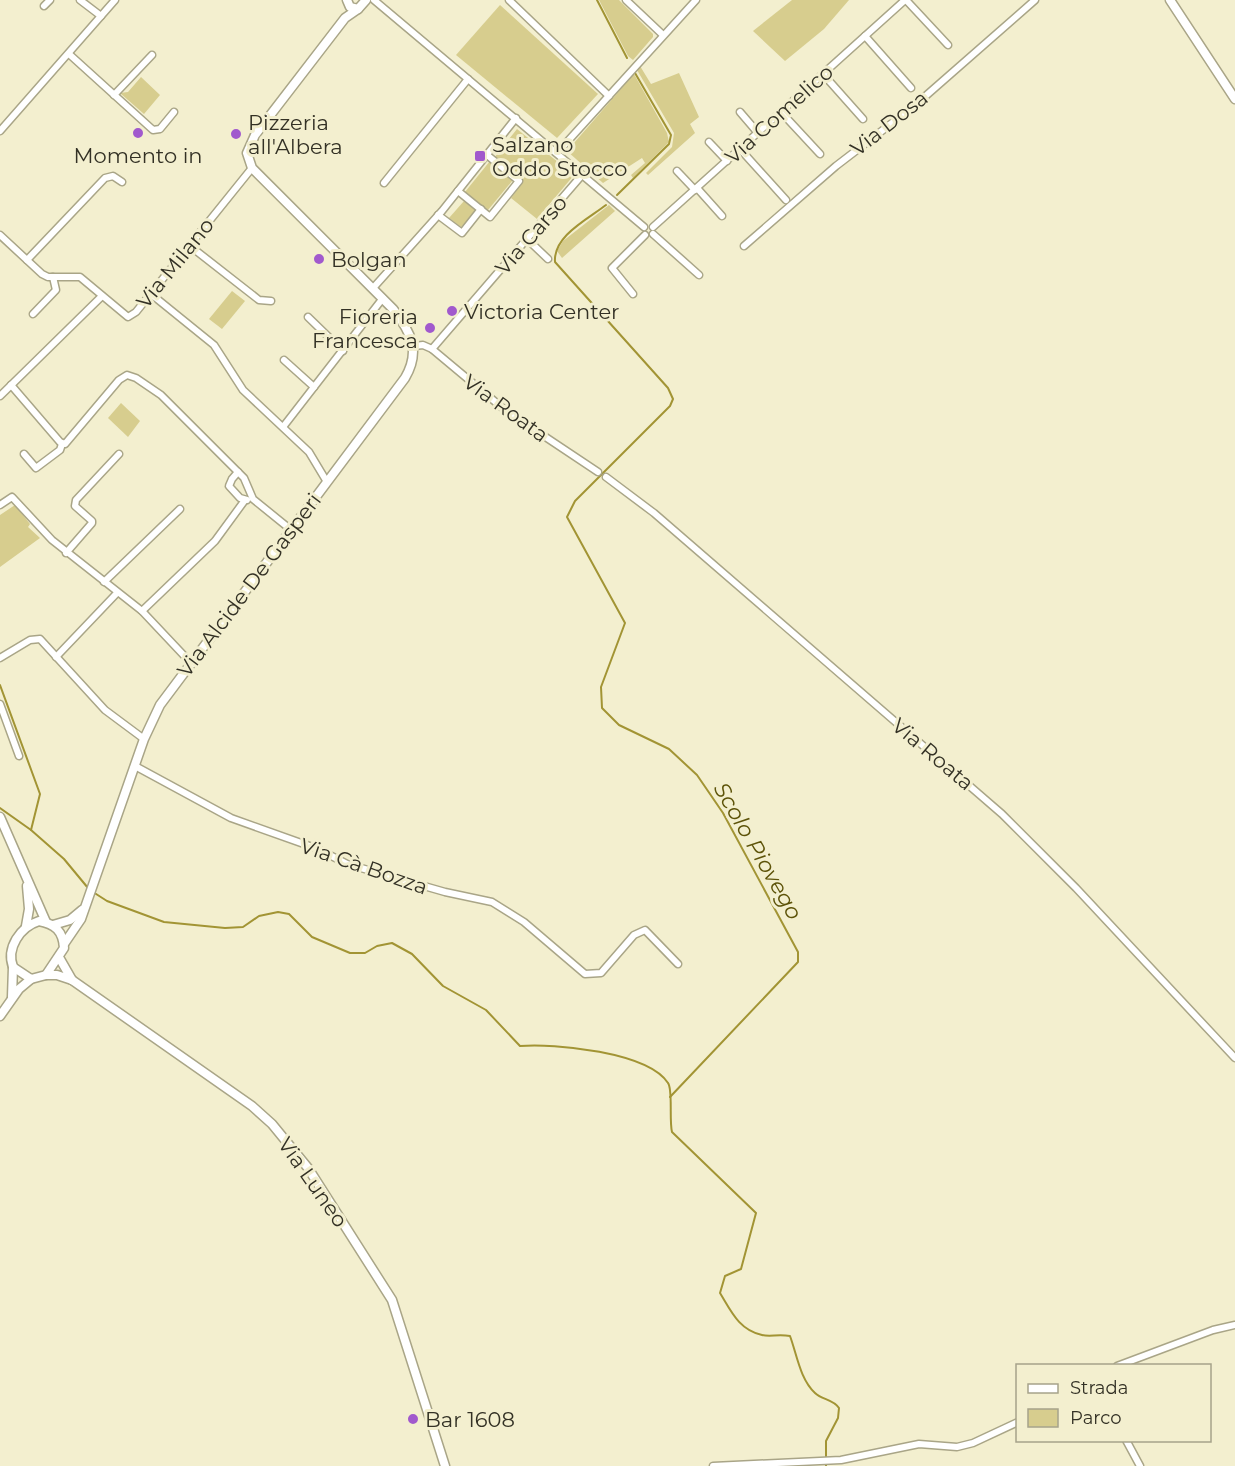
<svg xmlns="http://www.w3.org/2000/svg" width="1235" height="1466" viewBox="0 0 1235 1466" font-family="Montserrat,sans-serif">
<rect width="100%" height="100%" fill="#f3efcf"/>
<!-- green -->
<g fill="#d7cd8e">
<path d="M599,0H619L653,34V37L633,60L628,56Z"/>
<path d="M792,0H849L824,29L785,61L753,31Z"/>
<path d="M500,5L598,94L557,138L456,55Z"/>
<path d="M640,66L651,84L679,73L699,117L690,124L695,133L648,175L646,173L672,147L674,133L637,70Z"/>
<path d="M634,74L667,133L669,142L633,178L631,175L645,163L642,158L603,183L567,151Z"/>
<path d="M141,77L160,95L144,114L120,93L128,92Z"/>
<path d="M517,129L574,175L537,219L511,198L523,182L494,158Z"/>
<path d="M490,161L513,180L488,210L465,192Z"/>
<path d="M464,201L476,211L461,227L449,218Z"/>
<path d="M609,205L615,211L562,258L557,251L563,241Z"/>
<path d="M232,291L245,301L222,329L209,319Z"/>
<path d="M121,403L140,421L128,437L108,418Z"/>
<path d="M15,505L30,524L28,527L40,538L0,567V515Z"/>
</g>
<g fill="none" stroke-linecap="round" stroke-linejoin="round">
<!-- stream -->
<g stroke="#a29434" stroke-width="2">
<path d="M597,0L627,58"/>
<path d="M617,195L669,144L671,135L635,73"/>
<path d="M606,205C588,219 553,236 555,262L668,388L673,399L670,406L575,501L567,517L625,623L601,687L602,708L619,725L669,749L697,775L723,813L798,952V962L670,1097"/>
<path d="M0,685L40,794L31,830"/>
<path d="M0,808L31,830L64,859L88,888"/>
<path d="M93,892L107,901L164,922L225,928L243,927L259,916L278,912L289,914L312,937L350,953H365L377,946L392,943L412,954L443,986L486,1010L520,1046C554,1043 648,1052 668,1083C673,1089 669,1120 672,1132L756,1213L741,1269L725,1276L720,1293C731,1311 739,1330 762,1335C770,1337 778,1334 790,1336C797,1355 800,1379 815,1393C822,1400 833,1399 839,1408L838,1418L826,1441V1466"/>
</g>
<!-- street casing -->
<g stroke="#a9a587" stroke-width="9">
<g id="street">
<path d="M80,0L101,16"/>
<path d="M374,0L644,227"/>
<path d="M509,0L609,96"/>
<path d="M626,0L663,35"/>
<path d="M906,0L948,45"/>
<path d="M44,6L50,0"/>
<path d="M865,36L911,88"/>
<path d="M69,54L153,130L160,129L174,112"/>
<path d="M823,74L863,119"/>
<path d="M114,95L152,55"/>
<path d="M740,112L758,133"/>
<path d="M781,112L820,154"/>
<path d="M0,131L115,0"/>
<path d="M709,142L727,161"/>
<path d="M740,149L786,200"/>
<path d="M557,153L696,0"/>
<path d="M677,171L695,190"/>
<path d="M384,183L468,79"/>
<path d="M697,188L722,216"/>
<path d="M458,191L490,217L519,181L487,155"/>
<path d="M438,215L462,233L481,209"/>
<path d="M653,227L905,0"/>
<path d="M653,234L699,275"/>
<path d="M0,235L42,274L48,277H80L128,317L136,312L252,168"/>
<path d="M527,239L548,259"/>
<path d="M190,246L259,300L271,301"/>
<path d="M744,246L836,166L913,107L1035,0"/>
<path d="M27,260L105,178L113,176L122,182"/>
<path d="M374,287L442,211L516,118"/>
<path d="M151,294L214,345L243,390L309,452L327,482"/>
<path d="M633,294L612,268L645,235"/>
<path d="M33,314L56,290L53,277"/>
<path d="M308,317L343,351"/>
<path d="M414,346L423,345L432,349L505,410L598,472"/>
<path d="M432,349L582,175"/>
<path d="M284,360L314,387"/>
<path d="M11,385L60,442L65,444L119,380L127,375L136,378L161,395L244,478L253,499L290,529"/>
<path d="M0,396L102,296"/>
<path d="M283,427L383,298"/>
<path d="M24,454L36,468L60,450L62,444"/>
<path d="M238,472L232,479L229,486L240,498L247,500"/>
<path d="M606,477L654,513L1002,814L1076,888L1235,1058"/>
<path d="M0,505L12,497L52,540L142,611L191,663"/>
<path d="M66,553L92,523V521L75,506L76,500L119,454"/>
<path d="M104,582L180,509"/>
<path d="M142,611L215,541L245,500"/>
<path d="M56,657L117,593"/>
<path d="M0,658L30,640L40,639L105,710L144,739"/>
<path d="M0,704L19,756"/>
<path d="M135,766L231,818L318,849L347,864L445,892L492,902L524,922L585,974L601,973L634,935L645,930L678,964"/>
<path d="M1117,1366L1213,1330L1235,1325"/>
<path d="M1126,1440L1140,1466"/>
<path d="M713,1466L841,1460L919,1444L957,1447L973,1443L1018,1422"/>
</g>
</g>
<!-- secondary casing -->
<g stroke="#a9a587" stroke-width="11">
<g id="secondary">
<path d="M347,0L350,7L358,9L366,0"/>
<path d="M1170,0L1235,99"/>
<path d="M0,817L46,922"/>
<path d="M39,921C55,924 63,931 64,948L46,975L31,979L13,967C6,948 20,927 39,921Z"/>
<path d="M53,925L70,920L82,910"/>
<path d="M26,926L29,909L27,886"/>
<path d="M64,944L81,919L144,739L160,705L405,378C421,351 411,332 393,309L252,168L247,153L255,135L345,18L358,9"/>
<path d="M60,959L72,980"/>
<path d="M46,975H57L72,980L252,1106L272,1124L308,1168L392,1300L445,1466"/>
<path d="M12,997L13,967"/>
<path d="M0,1016L19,989L31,979"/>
</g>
</g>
<!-- street -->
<use href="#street" stroke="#fff" stroke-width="6"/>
<!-- secondary -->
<use href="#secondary" stroke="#fff" stroke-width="8"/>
</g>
<!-- markers -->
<g fill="#a159cd" stroke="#f3efcf" stroke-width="2">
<circle cx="138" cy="133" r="6"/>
<circle cx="236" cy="134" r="6"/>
<rect x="474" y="150" width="12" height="12" rx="3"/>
<circle cx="319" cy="259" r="6"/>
<circle cx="452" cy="311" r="6"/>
<circle cx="430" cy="328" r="6"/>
<circle cx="413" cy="1419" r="6"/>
</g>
<g text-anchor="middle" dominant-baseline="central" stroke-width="6" stroke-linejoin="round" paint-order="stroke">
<!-- street labels -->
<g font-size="21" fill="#333125" stroke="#f3efcf">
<text transform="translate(779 114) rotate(-42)">Via Comelico</text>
<text transform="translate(889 123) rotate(-38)">Via Dosa</text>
<text transform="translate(531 235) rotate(-49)">Via Carso</text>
<text transform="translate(175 263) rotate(-51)">Via Milano</text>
<text transform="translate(506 408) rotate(36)">Via Roata</text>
<text transform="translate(249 585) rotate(-53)">Via Alcide De Gasperi</text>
<text transform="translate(933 754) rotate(40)">Via Roata</text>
<text transform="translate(364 866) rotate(19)">Via Cà Bozza</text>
<text transform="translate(313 1182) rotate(55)">Via Luneo</text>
</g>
<!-- poi labels -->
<g font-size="21" fill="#333125" stroke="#f3efcf" text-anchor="start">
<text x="248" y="122">Pizzeria<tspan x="248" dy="24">all'Albera</tspan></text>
<text x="492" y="144">Salzano<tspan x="492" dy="24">Oddo Stocco</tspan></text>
<text x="138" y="155" text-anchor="middle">Momento in</text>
<text x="331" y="259">Bolgan</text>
<text x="464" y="311">Victoria Center</text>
<text x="418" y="316" text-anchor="end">Fioreria<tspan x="418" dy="24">Francesca</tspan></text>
<text x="425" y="1419">Bar 1608</text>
</g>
<!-- water labels -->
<g font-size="22" font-style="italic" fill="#5d5309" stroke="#f3efcf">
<text transform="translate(758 851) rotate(60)">Scolo Piovego</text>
</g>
</g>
<!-- legend -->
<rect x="1016" y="1364" width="195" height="78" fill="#f3efcf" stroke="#a6a38b" stroke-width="1.5"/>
<rect x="1028" y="1384" width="30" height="9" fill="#ffffff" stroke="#a6a38b" stroke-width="1.5"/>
<text x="1070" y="1394" font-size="18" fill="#333125">Strada</text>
<rect x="1028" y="1409" width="30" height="18" fill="#d7cd8e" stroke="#a6a38b" stroke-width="1.5"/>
<text x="1070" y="1424" font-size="18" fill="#333125">Parco</text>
</svg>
